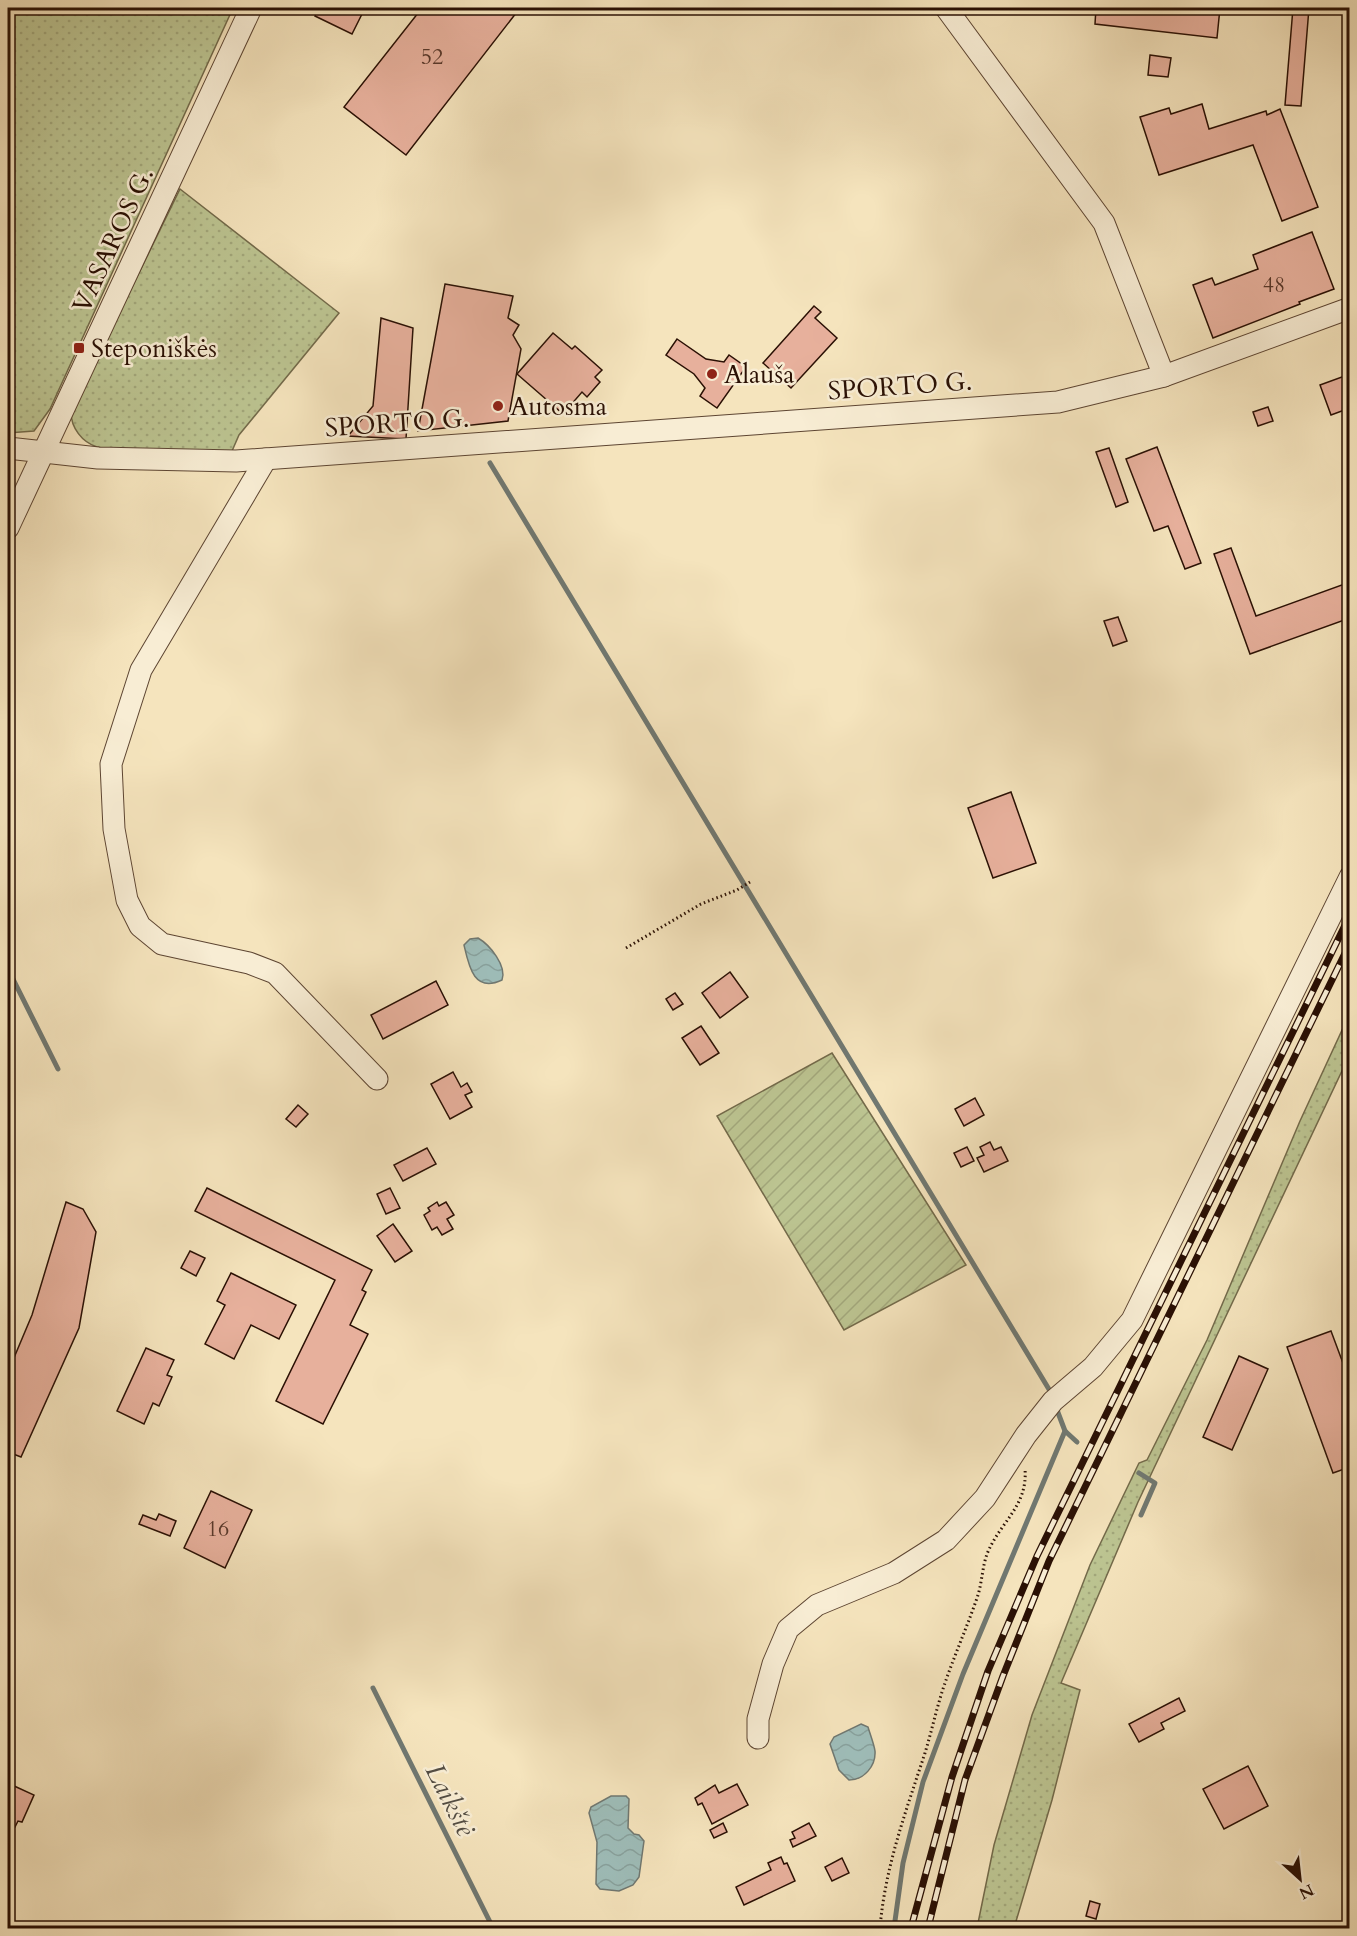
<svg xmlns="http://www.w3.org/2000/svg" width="1357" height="1936" viewBox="0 0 1357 1936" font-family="Cardo,serif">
<defs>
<pattern id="grass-dots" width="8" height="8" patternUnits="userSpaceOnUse" patternTransform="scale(1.5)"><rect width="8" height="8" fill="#bcc491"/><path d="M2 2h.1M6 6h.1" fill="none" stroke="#a2a77b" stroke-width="1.8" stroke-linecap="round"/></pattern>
<pattern id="garden-furrows" width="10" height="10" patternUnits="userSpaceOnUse" patternTransform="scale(1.5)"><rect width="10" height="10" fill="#bcc491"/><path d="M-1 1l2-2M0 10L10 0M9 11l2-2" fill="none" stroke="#a2a77b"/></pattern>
<pattern id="water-waves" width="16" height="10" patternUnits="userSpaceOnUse" patternTransform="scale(1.5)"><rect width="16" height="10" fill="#9ebdb9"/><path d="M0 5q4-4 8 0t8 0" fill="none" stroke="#88a19d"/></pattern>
</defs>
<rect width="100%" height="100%" fill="#f5e4bd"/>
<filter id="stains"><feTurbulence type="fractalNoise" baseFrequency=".00333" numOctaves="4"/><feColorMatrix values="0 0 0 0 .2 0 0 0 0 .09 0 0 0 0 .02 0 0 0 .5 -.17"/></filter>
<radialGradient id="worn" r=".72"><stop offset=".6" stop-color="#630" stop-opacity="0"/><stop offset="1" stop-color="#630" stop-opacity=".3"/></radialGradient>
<!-- grass -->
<g fill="url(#grass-dots)" stroke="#736a4a" stroke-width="1.5">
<path d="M8,8H233L50,409L34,431L8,433Z"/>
<path d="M180,189L339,313L239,435L232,451C198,451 164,451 130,449C120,448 107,450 97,447C82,442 71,428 71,412Z"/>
<path d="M1349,1015V1056L1138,1502L1061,1683L1080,1690L1052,1800L1014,1928H977L994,1845L1032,1715L1090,1565L1139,1463L1147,1460L1207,1340L1300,1121Z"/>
</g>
<!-- garden -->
<path fill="url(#garden-furrows)" stroke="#736a4a" stroke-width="1.5" d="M832,1053L966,1265L844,1330L717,1116Z"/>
<!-- water -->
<g fill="url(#water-waves)" stroke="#707871" stroke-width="1.5">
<path d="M478,938C490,945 507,966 502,980C474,993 469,967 464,945L470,939Z"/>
<path d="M861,1724L868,1727C870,1734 874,1744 875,1751C876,1766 864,1780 849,1780L839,1770L830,1744L834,1737Z"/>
<path d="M611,1796H626L629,1799L628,1828L634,1834L639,1835L644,1841L639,1877L633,1885L619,1891L600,1889L596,1884L597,1842L589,1813L591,1807Z"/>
</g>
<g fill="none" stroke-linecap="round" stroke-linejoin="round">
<!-- stream -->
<g stroke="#707871" stroke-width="5">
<path d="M210,8L213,13"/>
<path d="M490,463L1050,1391"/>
<path d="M11,975L58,1069"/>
<path d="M1057,1410L1065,1431L1077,1442"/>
<path d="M1139,1473L1155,1483L1141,1515"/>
<path d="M373,1688L493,1928"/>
<path d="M894,1928L903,1863L923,1782L963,1674L1065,1431"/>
</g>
</g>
<!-- building -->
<g fill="#e7b09c" stroke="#2a1004" stroke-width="1.5">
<path d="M318,8H365L352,34L315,16Z"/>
<path d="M422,8H520L406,155L344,107Z"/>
<path d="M1096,8H1220L1217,38L1095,24Z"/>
<path d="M1293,8H1309L1301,106L1285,105Z"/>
<path d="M1150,55L1171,58L1168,77L1148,75Z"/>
<path d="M1202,104L1209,129L1266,111L1267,115L1280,109L1318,207L1282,221L1253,145L1159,175L1140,117L1169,108L1171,114Z"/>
<path d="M1312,232L1334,289L1299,302L1300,304L1213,338L1193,285L1212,278L1215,285L1258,269L1253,255Z"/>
<path d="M445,284L513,296L508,318L519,325L513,335L521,349L508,421L418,431Z"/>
<path d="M814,306L821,312L815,318L837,338L791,388L763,363Z"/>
<path d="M381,318L413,328L406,439L348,436L373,406Z"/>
<path d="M553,333L572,349L575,346L602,370L595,377L600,382L587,397L582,392L563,414L517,374Z"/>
<path d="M677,339L706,359L724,362L729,355L746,367L717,408L700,396L705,388L694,374L666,355Z"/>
<path d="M1350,374V408L1331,415L1320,385Z"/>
<path d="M1268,407L1273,421L1258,426L1253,412Z"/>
<path d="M1157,447L1201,563L1185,569L1168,526L1154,531L1126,459Z"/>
<path d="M1109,448L1128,502L1116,507L1096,452Z"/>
<path d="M1231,548L1256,616L1350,582V618L1250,654L1214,554Z"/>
<path d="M1118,617L1127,641L1113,646L1104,621Z"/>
<path d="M1011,792L1036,863L993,878L968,808Z"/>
<path d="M730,972L748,997L720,1018L702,993Z"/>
<path d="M436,981L448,1005L383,1039L371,1015Z"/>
<path d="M675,993L683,1004L673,1010L666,999Z"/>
<path d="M701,1026L719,1053L700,1065L682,1038Z"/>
<path d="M453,1072L461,1087L467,1083L472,1092L465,1095L472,1107L450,1119L431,1084Z"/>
<path d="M975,1098L984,1115L964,1126L955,1109Z"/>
<path d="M298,1105L308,1114L296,1127L286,1119Z"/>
<path d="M990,1142L994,1150L1001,1147L1008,1161L984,1172L977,1158L984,1155L980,1147Z"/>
<path d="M967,1147L974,1161L961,1167L954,1153Z"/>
<path d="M427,1148L436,1164L403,1181L394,1165Z"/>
<path d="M207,1188L372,1270L362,1290L366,1292L350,1325L368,1334L323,1424L276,1401L335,1280L195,1211Z"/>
<path d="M390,1188L400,1208L386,1214L377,1194Z"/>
<path d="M66,1202L83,1209L96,1232L79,1328L21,1457L8,1452V1372L32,1315Z"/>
<path d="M437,1202L439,1206L446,1202L454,1215L447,1219L453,1229L442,1235L437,1227L432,1230L424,1215L430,1211L428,1208Z"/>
<path d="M393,1224L412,1251L395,1262L377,1236Z"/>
<path d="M190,1251L205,1258L196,1276L181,1268Z"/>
<path d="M231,1273L296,1305L279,1339L251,1325L234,1359L205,1344L225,1305L217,1301Z"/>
<path d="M1331,1331L1350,1382V1467L1333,1473L1287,1347Z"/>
<path d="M146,1348L174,1360L167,1375L172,1377L159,1406L153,1403L144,1424L117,1411Z"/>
<path d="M1239,1356L1268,1369L1232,1450L1203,1437Z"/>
<path d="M211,1491L252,1510L225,1568L184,1548Z"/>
<path d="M159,1514L176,1521L170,1536L139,1524L143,1515L156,1520Z"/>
<path d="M1179,1698L1185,1711L1161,1723L1164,1729L1139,1742L1129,1724Z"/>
<path d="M1248,1766L1268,1806L1224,1829L1203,1789Z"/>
<path d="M737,1784L748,1805L712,1824L702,1803L698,1805L695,1798L715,1785L719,1793Z"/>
<path d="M12,1785L34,1795L22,1822L18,1821L15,1827L8,1823V1795Z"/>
<path d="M723,1823L727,1832L714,1838L710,1830Z"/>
<path d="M809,1823L816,1836L793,1847L790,1840L795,1838L792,1832Z"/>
<path d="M781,1857L784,1864L787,1863L795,1881L744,1905L736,1887L771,1870L768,1863Z"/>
<path d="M842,1858L849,1873L832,1881L825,1867Z"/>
<path d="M1090,1901L1100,1904L1096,1919L1086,1916Z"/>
</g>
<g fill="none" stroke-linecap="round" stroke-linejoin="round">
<!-- minor casing -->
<g stroke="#5d4532" stroke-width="23">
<g id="minor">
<path d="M946,8L1104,223L1164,376"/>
<path d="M8,448L98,458L236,461L1058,402L1164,376L1350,308"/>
<path d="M266,459L141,670L111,764L114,829L127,900L140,926L162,944L249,963L275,973L377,1079"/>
<path d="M8,528L251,8"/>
<path d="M758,1738V1719L773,1664L788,1629L817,1605L894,1573L946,1540L985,1498L1026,1435L1053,1401L1093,1367L1132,1320L1350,877"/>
</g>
</g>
<!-- path -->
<g stroke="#2a1004" stroke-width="3" stroke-dasharray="1.5 3" stroke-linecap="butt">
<path d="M626,948L701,904L737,890L750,882"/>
<path d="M880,1928C885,1867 906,1811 925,1753C932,1730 937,1706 945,1683C955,1654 967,1627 977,1598C982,1584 982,1568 987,1554C1000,1522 1028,1506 1025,1469"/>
</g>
<!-- minor -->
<use href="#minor" stroke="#f8edd4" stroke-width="21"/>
<!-- rail casing -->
<g stroke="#2a1004" stroke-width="7">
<g id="rail">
<path d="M911,1928L952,1777L988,1671L1037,1556L1350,915"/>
<path d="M928,1928L965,1780L1003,1676L1049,1561L1350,943"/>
</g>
</g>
<!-- rail -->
<use href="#rail" stroke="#f8edd4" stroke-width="4.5" stroke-dasharray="14" stroke-linecap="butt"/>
</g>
<!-- markers -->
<g fill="#8f2418" stroke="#f8edd4" stroke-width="2">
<rect x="73" y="342" width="12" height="12" rx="3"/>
<circle cx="712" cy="374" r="6"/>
<circle cx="498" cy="406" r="6"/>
</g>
<g text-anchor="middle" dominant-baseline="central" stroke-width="5" stroke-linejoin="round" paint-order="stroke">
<!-- number labels -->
<g font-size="22" fill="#59382a">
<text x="432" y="57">52</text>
<text x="1274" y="285">48</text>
<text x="218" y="1529">16</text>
</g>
<!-- street labels -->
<g font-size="26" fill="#2a1004" stroke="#f8edd4">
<text transform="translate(113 240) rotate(-65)">VASAROS G.</text>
<text transform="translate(900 386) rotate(-4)">SPORTO G.</text>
<text transform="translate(397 423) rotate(-4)">SPORTO G.</text>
</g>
<!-- poi labels -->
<g font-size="26" fill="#2a1004" stroke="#f8edd4" text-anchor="start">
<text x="91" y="348">Steponiškės</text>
<text x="724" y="374">Alauša</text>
<text x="510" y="406">Autosma</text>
</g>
<!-- water labels -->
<g font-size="27" font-style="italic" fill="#534d43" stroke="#f8edd4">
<text transform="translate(450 1800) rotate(63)">Laikštė</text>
</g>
</g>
<!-- margin -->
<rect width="1357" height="1936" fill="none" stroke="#f5e4bd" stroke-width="30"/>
<rect x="9" y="9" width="1339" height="1918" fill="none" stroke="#2a1004" stroke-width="3"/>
<rect x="15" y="15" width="1327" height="1906" fill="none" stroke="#2a1004" stroke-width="1.5"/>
<!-- north arrow -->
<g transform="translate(1300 1879) rotate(153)" stroke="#f8edd4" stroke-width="4.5" paint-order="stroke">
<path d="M0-4.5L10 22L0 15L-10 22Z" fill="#2a1004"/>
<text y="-9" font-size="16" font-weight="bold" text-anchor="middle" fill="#2a1004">N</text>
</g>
<rect width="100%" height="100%" filter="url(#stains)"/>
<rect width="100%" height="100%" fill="url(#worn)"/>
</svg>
